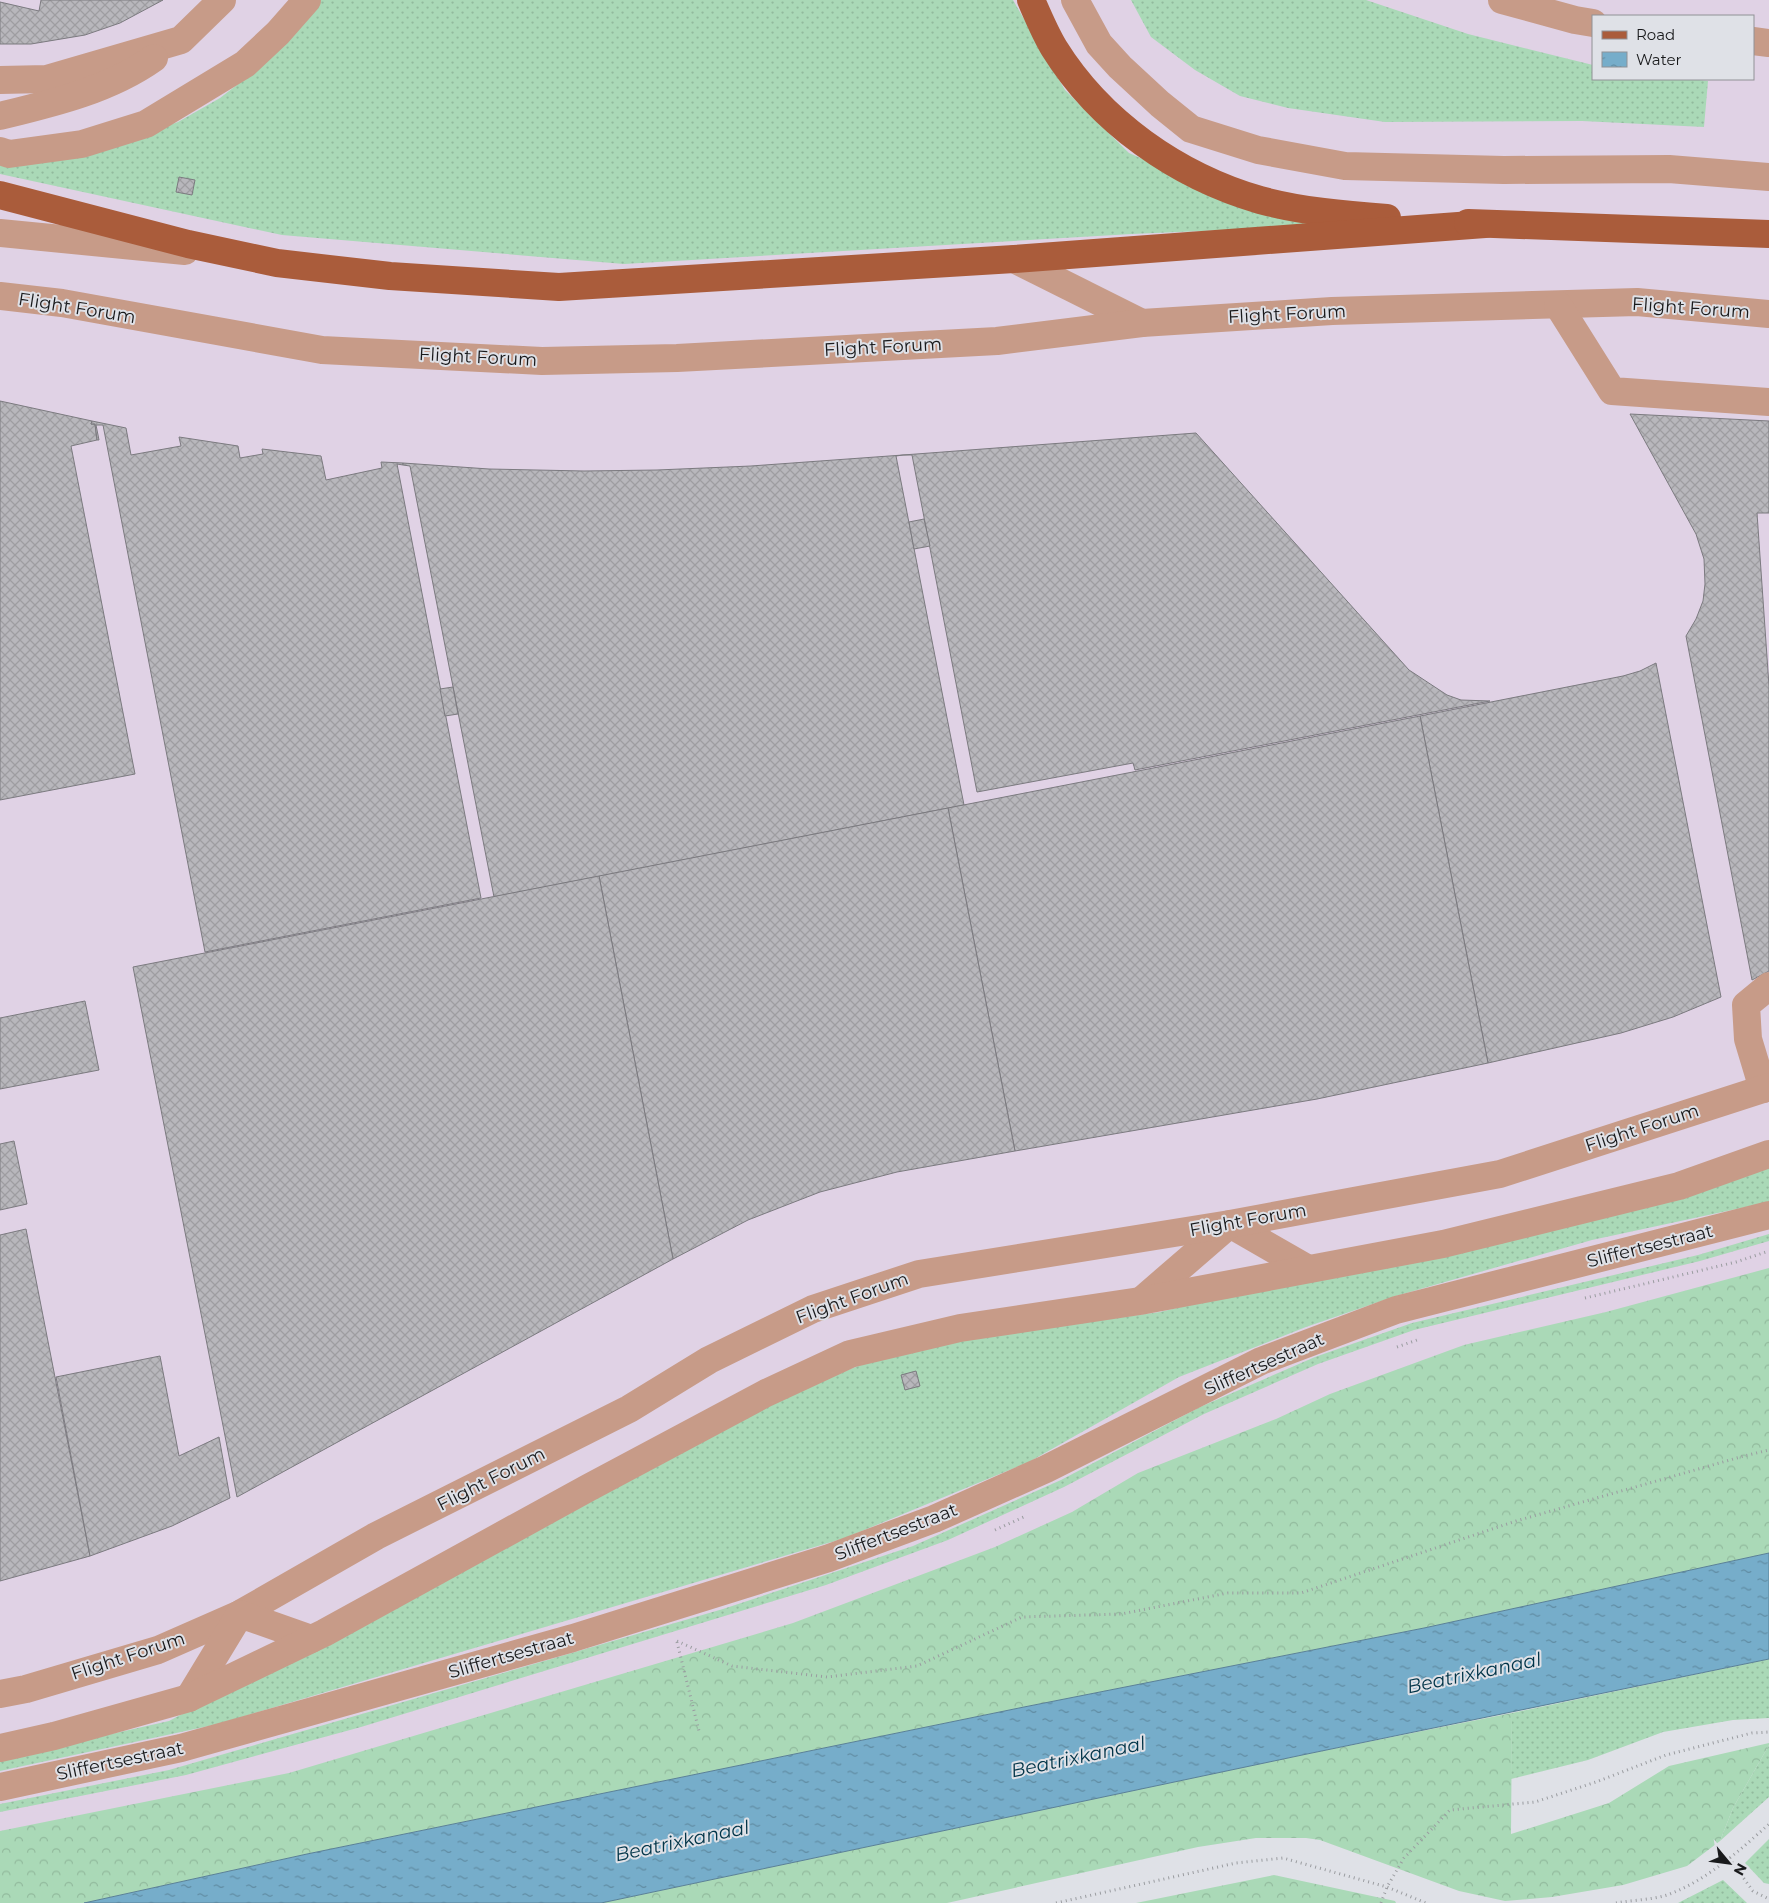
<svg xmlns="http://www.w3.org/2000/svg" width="1769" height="1903" viewBox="0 0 1769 1903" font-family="Montserrat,sans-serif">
<defs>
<pattern id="grass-dots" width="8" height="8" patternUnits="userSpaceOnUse" patternTransform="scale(1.25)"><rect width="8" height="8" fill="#aad9b7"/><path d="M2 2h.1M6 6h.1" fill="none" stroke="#92ba9d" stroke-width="1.8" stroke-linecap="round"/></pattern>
<pattern id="forest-crowns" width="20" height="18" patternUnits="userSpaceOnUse" patternTransform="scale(1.25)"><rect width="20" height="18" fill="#aad9b7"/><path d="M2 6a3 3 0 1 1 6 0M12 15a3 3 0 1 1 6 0" fill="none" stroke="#92ba9d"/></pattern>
<pattern id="water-ripples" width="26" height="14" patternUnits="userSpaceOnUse" patternTransform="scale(1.25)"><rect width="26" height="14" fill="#76adca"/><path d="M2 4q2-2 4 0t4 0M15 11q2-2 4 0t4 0" fill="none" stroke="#608ca3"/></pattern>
<pattern id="building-cross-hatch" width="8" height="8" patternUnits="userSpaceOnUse" patternTransform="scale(1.25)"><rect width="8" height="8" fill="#b8b7bc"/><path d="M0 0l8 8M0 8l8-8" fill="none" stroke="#9e9da1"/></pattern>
</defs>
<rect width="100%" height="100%" fill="#dfe1e7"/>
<!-- industrial -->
<path fill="#e0d2e5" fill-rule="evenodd" d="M0,0H1769V1274L937,1581L303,1786L0,1845ZM1593,16H1753V79H1593Z"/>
<!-- grass -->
<g fill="url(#grass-dots)">
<path d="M318,0H1013L1065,90L1129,153L1230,197L1319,226L1132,234L624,264L282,235L0,174V162L142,135L178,122L220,98L264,64Z"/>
<path d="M1131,0H1366L1468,34L1593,65V79H1690L1708,81L1704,127L1582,121L1385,122L1288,108L1240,96L1195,70L1151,37Z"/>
<path d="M1769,1164V1202L1592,1240L1396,1296L1306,1327L1179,1377L1029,1462L845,1538L218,1724L0,1771V1759L169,1721L769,1401L876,1359L985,1336L1160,1312Z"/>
<path d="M1769,1234V1241L1700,1261L1414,1330L1318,1364L1204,1414L1064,1487L948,1540L826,1585L361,1727L186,1775L0,1812V1804L169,1770L723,1609L913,1546L1061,1480L1200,1407L1315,1357L1412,1323L1698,1255Z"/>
<path d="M1769,1659V1718L1733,1720L1663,1732L1588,1760L1511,1779L1512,1713Z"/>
<path d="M1769,1745V1797L1720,1841L1733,1808Z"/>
<path d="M1769,1839V1884L1764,1883L1745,1863Z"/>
<path d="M1723,1880L1747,1903H1676H1678Z"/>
</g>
<!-- forest -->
<g fill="url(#forest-crowns)">
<path d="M1769,1268V1553L1424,1628L1024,1707L307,1854L84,1903H0V1831L289,1773L793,1623L995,1547L1072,1512L1138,1473L1276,1419L1330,1394L1464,1345L1606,1312Z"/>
<path d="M1512,1713L1511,1834L1609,1803L1669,1766L1769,1743V1745L1733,1808L1720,1841L1687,1866L1623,1885L1552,1897L1505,1901L1459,1891L1320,1840L1306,1838H1256L1198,1847L947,1903H601L1307,1754Z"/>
<path d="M1274,1875L1395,1901L1396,1903H1136Z"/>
</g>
<!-- water -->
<path fill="url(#water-ripples)" stroke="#5a8196" d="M1769,1553V1659L1307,1754L601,1903H84L307,1854L1024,1707L1424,1628Z"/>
<!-- building -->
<g fill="url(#building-cross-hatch)" stroke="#7b7a7f">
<path d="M41,0H163L120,23L85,35L31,44H0V2L39,11Z"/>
<path d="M179,177L195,180L192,195L176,192Z"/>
<path d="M0,401L92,421L91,424H95L97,440L71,446L135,774L0,800Z"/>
<path d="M1630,414L1769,421V513H1757L1769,686V971L1752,980L1686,636L1696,619L1703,601L1705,584L1704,559L1696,534Z"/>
<path d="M92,421L126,428L131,455L181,446L179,437L238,446L240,458L263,454L262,449L321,456L326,480L382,468L381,462L403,463V465L397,464L481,898L205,952L103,425H96L99,440H97L95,424H91Z"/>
<path d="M1196,433L1409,670L1447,695L1461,700L1490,701L1135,770L1133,763L977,792L912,455H903Z"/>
<path d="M903,455L896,456L964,805L494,897L410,466L403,465V463L489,469L584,471L657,470L751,466Z"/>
<path d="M924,519L930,546L914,549L909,522Z"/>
<path d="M1656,663L1721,997L1673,1017L1621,1033L1488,1063L1420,716L1623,676L1640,671Z"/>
<path d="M453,687L458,714L445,716L440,689Z"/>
<path d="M1420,716L1488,1063L1317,1099L1015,1151L948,808Z"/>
<path d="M948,808L1015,1151L897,1172L820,1192L748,1220L673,1259L599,876Z"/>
<path d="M599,876L673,1259L237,1497L133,967Z"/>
<path d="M85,1001L99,1070L0,1089V1018Z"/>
<path d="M14,1141L27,1204L0,1210V1144Z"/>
<path d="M26,1229L90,1556L0,1581V1235Z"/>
<path d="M160,1356L179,1456L219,1437L230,1498L172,1526L90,1556L56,1377Z"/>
<path d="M916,1371L920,1386L905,1390L901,1375Z"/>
</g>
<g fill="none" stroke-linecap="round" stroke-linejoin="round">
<!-- path -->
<g stroke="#9a9ca0" stroke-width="3" stroke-dasharray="1 4" stroke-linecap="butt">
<path d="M1585,1298L1736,1262L1769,1251"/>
<path d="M1397,1347L1417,1340"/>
<path d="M995,1530L1026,1516"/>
<path d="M677,1641L732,1666L827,1677L917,1666L1022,1617L1121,1614L1228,1593H1301L1516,1521L1744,1456L1769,1450"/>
<path d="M677,1642L699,1731"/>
<path d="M1729,1858L1753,1891L1769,1899"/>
<path d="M1056,1903L1236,1863L1283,1858L1387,1887L1426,1903"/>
<path d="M1381,1903L1387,1887L1404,1858L1450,1810L1535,1802L1596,1782L1666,1755L1752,1733L1769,1732"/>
<path d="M1616,1903C1632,1900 1651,1900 1667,1895C1706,1881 1739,1851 1769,1824"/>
</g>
<!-- minor -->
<g stroke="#c79b88" stroke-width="28">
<path d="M1075,0L1099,44L1120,67L1160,104L1191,129L1258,150L1345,166L1504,170L1669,169L1769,177"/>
<path d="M1502,0L1575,20L1593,23"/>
<path d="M1753,41L1769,43"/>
<path d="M0,80L47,79L181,40L222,0"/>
<path d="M0,116C53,103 109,90 154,58"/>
<path d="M0,151L9,154L82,144L146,124L245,64L278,33L307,0"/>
<path d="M0,233L185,251"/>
<path d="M1014,259L1142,323"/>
<path d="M0,296L62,303L322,350L542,361L677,358L997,341L1142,323L1332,311L1637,302L1769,314"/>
<path d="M1558,305L1612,391L1769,402"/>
<path d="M1763,1089L1748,1039L1746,1005L1769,986"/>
<path d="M1142,1300L1230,1224L1308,1269"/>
<path d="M0,1694L26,1689L158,1650L240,1614L376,1536L629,1409L709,1360L813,1309L919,1274L1230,1224L1500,1174L1769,1087"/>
<path d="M189,1698L240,1614L311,1639"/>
<path d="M0,1748L54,1736L189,1698L324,1633L588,1488L766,1393L850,1354L960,1328L1140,1301L1443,1244L1679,1186L1769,1154"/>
<path d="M0,1787L181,1748L573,1638L829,1558L934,1519L1046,1469L1261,1361L1396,1310L1769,1215"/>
</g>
<!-- major -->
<g stroke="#aa5c3b" stroke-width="28">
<path d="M1031,0C1038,16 1045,33 1054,48C1100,122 1177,176 1260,200C1301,211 1345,215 1387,218"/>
<path d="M0,195L188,244L277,263L390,276L559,287L1014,259L1485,224"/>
<path d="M1468,223L1769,234"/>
</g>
</g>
<g text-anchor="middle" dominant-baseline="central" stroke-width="4" stroke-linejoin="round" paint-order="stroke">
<!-- street labels -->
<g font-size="18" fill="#191a1c" stroke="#dfe1e7">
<text transform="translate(77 308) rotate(9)">Flight Forum</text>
<text transform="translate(1691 308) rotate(4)">Flight Forum</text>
<text transform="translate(1287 314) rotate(-3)">Flight Forum</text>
<text transform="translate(883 347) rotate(-3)">Flight Forum</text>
<text transform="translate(478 357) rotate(3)">Flight Forum</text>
<text transform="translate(1642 1128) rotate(-18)">Flight Forum</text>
<text transform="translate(1248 1220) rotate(-10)">Flight Forum</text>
<text transform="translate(1650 1246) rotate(-14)">Sliffertsestraat</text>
<text transform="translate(852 1298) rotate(-20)">Flight Forum</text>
<text transform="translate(1264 1364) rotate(-24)">Sliffertsestraat</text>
<text transform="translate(491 1479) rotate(-27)">Flight Forum</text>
<text transform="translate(896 1532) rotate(-21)">Sliffertsestraat</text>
<text transform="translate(511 1655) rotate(-16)">Sliffertsestraat</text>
<text transform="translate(128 1656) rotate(-18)">Flight Forum</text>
<text transform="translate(120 1761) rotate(-12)">Sliffertsestraat</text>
</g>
<!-- water labels -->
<g font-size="19" font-style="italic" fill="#013448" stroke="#dfe1e7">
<text transform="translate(1474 1673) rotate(-12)">Beatrixkanaal</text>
<text transform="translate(1078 1757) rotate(-12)">Beatrixkanaal</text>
<text transform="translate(682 1841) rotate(-12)">Beatrixkanaal</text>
</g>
</g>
<!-- legend -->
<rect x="1592" y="15" width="162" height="65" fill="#dfe1e7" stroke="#909196"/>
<rect x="1602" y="31" width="25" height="8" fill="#aa5c3b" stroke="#909196"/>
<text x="1636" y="40" font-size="15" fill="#191a1c">Road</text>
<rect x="1602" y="52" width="25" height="15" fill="url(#water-ripples)" stroke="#909196"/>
<text x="1636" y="65" font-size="15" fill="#191a1c">Water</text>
<!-- north arrow -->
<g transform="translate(1729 1863) rotate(119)" stroke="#dfe1e7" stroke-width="4" paint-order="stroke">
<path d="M0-4L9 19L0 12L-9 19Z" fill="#191a1c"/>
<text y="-8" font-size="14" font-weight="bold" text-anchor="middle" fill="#191a1c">N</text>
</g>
</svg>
